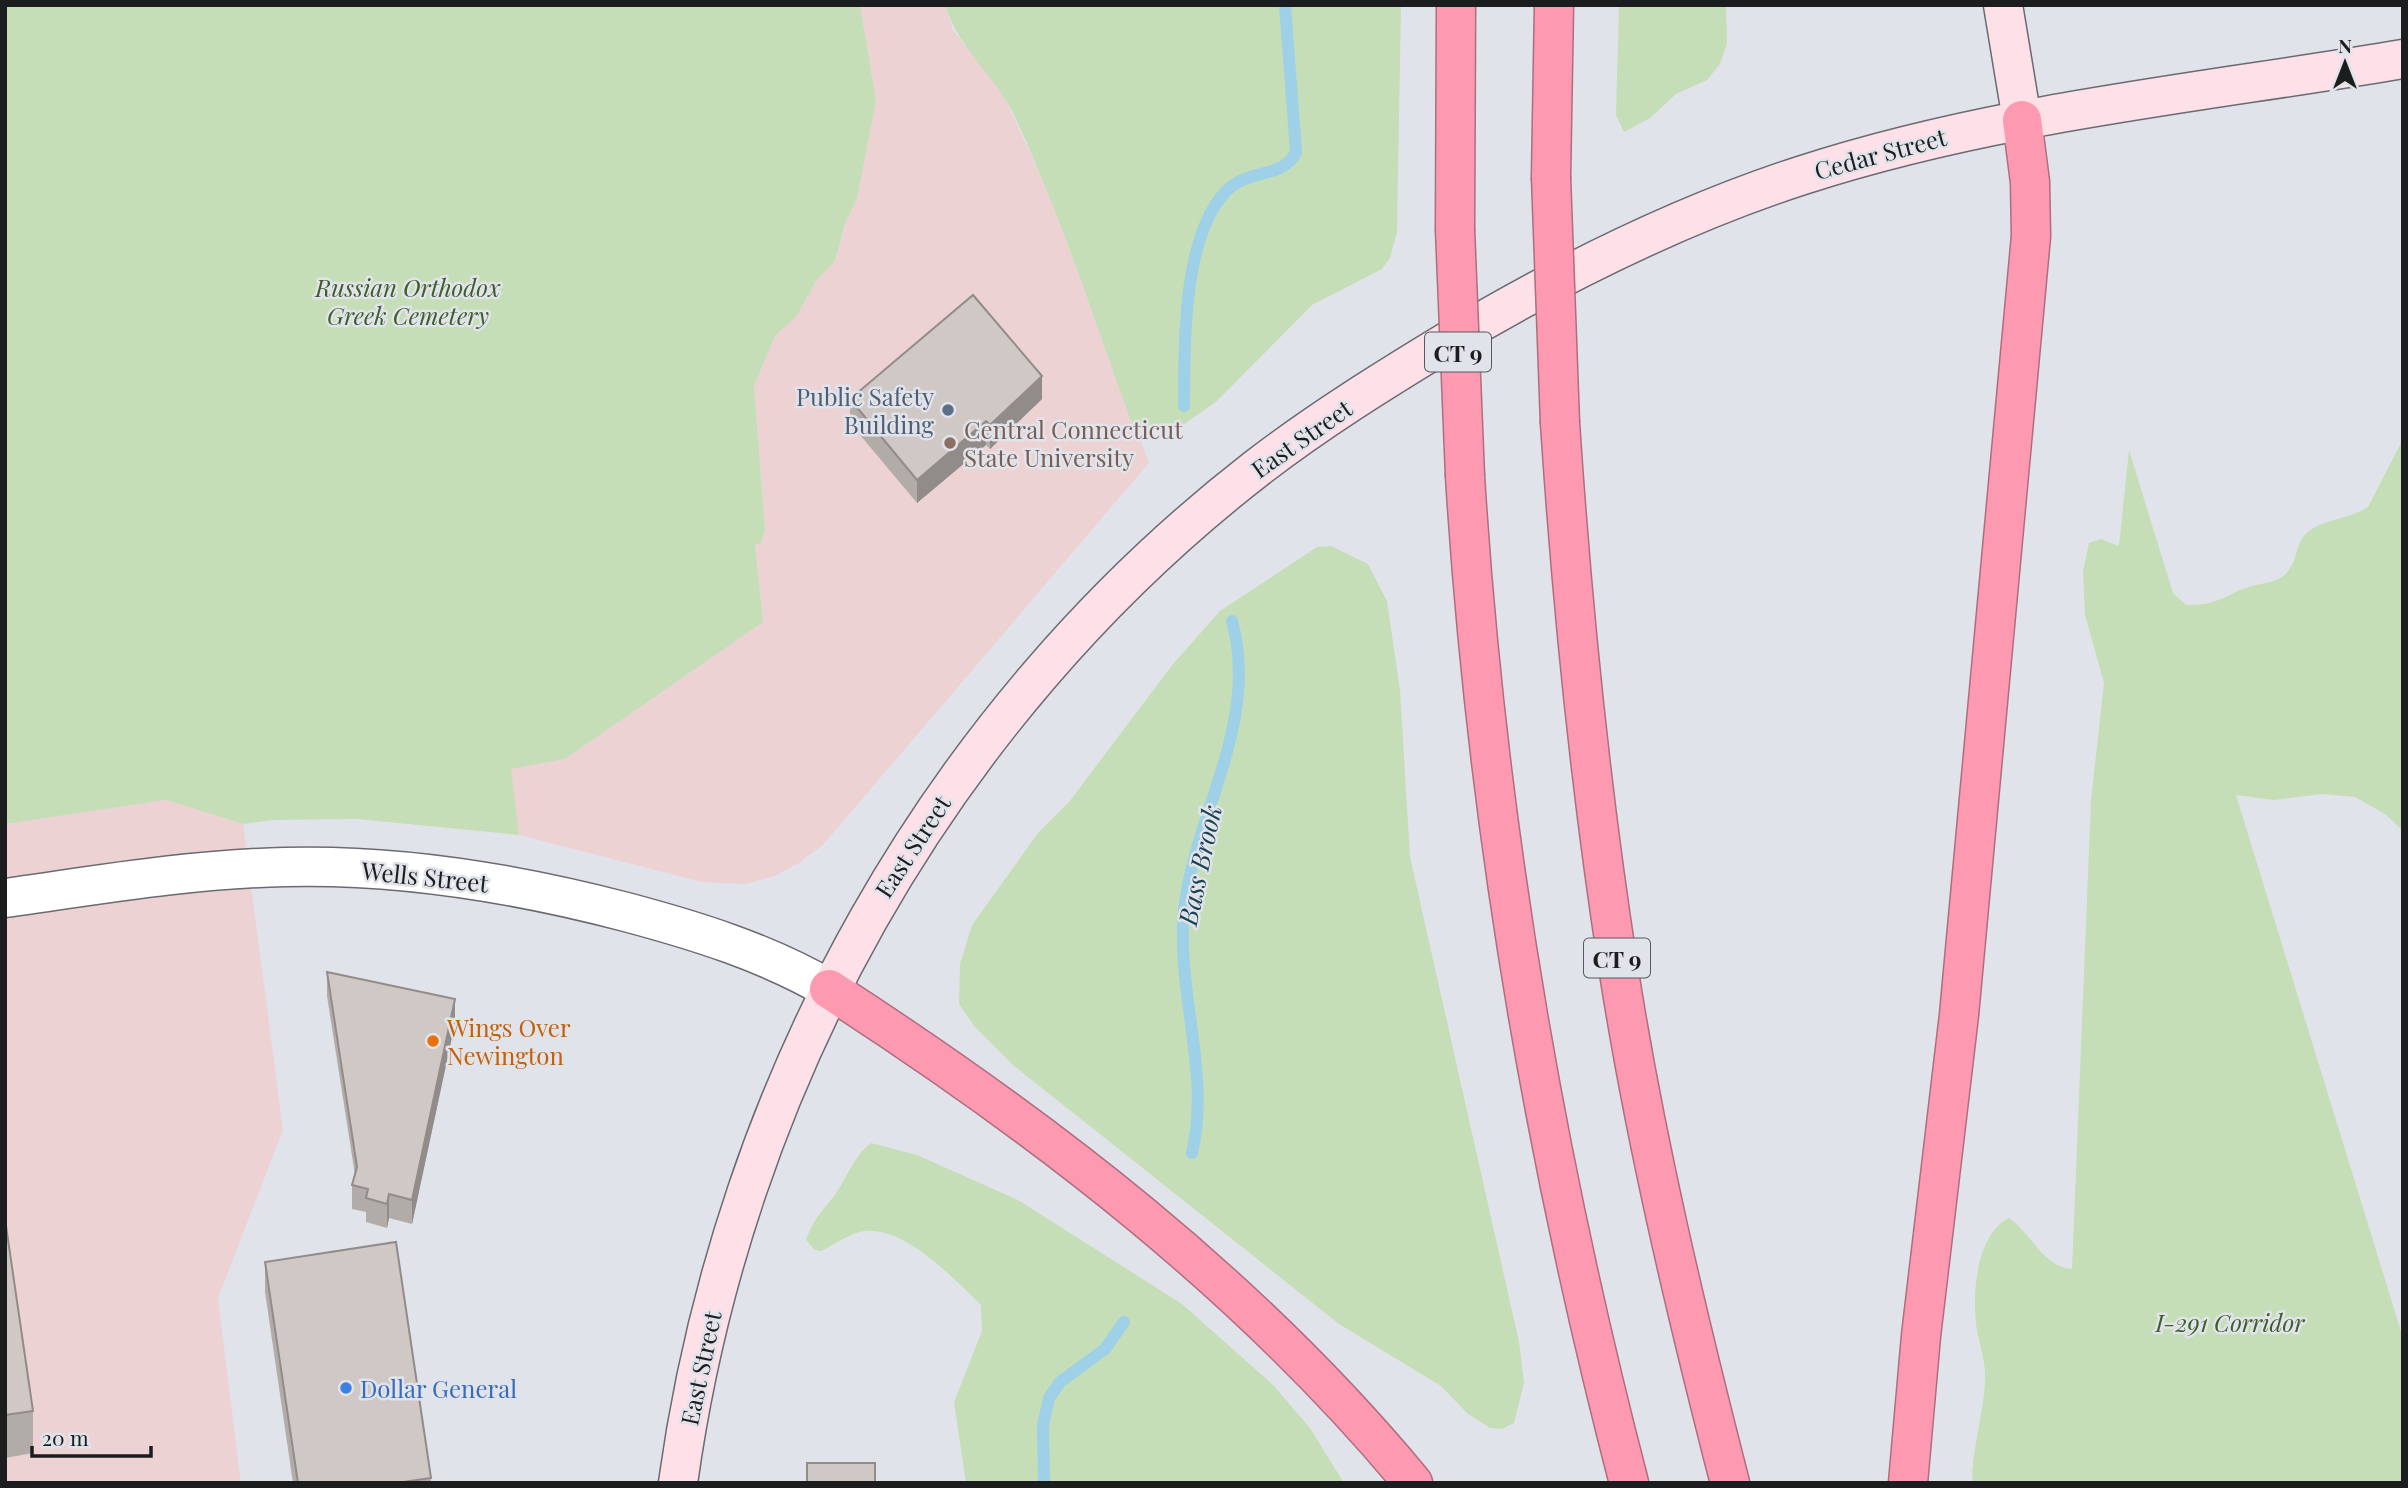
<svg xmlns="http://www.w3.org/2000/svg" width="2408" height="1488" viewBox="0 0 2408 1488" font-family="'Playfair Display',serif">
<rect width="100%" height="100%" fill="#e1e3ea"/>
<!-- education -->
<g fill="#edd2d4">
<path d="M860,5H945L953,30L1002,92L1046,187L1149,463L823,845L799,863L775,876L746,884L702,882L519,835L510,769L565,759L763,622L755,543L761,542L765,529L754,386L775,336L796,317L816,281L835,261L845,223L857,199L876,101Z"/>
<path d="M166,800L243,824L283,1130L218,1298L241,1483H5V824Z"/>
</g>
<!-- green -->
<g fill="#c5deb7">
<path d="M5,5H860L876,101L857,199L845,223L835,261L816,281L796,317L775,336L754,386L765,529L761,543L755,544L763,622L565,759L511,769L519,835L357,819L274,820L243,824L166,800L5,824Z"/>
<path d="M945,5H1401L1397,232L1390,258L1382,269L1312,305L1217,401L1183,425L1142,430L1131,421C1094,320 1061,215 1015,117C995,75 959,50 945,5Z"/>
<path d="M1619,5H1726L1727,43L1720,64L1707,80L1676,94L1650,118L1624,132L1616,115Z"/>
<path d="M2403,439V831L2385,814L2355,797L2322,794L2274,800L2236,795L2403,1338V1483H1972C1972,1448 1983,1416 1985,1382C1986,1366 1982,1354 1979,1340C1970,1305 1974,1235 2009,1218C2032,1234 2042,1266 2072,1269L2091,800L2104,683L2085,615L2083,571L2089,543L2101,539L2119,546L2129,450L2173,593L2186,605C2219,606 2225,594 2252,586C2267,582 2281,583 2290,568C2299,555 2295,542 2309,531C2328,518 2350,519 2368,507Z"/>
<path d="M1331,546L1368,564L1387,601L1400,690L1410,857L1519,1342L1524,1383L1514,1423L1502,1429L1490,1428L1468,1414L1441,1386L1339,1324L1013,1065L974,1026L959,1004L960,964L972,925L1038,833L1069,802L1173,664L1220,611L1317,547Z"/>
<path d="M871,1143L917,1155L1018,1200L1182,1304L1273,1385L1310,1428L1344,1483H966L954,1402L982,1331L981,1305C954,1279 906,1227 865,1231C851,1232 834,1245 821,1251L815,1250L806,1240C816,1214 821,1214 836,1193C848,1176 853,1157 871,1143Z"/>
</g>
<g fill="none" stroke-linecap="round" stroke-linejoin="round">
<!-- stream -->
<g stroke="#9ed0e8" stroke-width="12">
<path d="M1184,406C1184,347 1182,226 1232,186C1252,170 1285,177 1296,152L1285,5"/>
<path d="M1192,1153C1211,1074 1176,991 1184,910C1195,812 1260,723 1232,621"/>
<path d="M1044,1483L1043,1425L1049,1398L1060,1382L1105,1349L1124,1322"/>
</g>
<!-- street casing -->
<g stroke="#696b71" stroke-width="41">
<path id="street" d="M5,898C98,885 191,869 285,867C400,864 515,883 626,912C697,931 765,952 829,989"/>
</g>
<!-- secondary casing -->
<g stroke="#696b71" stroke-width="41">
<g id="secondary">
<path d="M2003,5L2022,120"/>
<path d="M678,1483C733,1085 938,715 1257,468C1318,421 1384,380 1450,340C1563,273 1679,215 1803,175C1997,112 2202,93 2403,59"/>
</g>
</g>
<!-- highway casing -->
<g stroke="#ae6e7e" stroke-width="41">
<g id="highway">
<path d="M1551,177L1554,5"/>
<path d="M1455,229L1456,5"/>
<path d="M1560,423C1572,605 1590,786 1618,966C1645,1140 1686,1312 1730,1483"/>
<path d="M1465,476C1486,816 1543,1153 1629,1483"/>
<path d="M829,989C1044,1128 1249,1285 1413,1483"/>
<path d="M1908,1483L1921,1336L1959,1015L2031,236L2030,182L2022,120"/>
</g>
</g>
<!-- street -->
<use href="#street" stroke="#fff" stroke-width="38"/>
<!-- secondary -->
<use href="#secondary" stroke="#fee0e8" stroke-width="38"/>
<!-- highway -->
<use href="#highway" stroke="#fd99b1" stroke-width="38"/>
<!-- highway-bridge casing -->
<g stroke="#ae6e7e" stroke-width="41" stroke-linecap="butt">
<g id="highway-bridge">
<path d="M1551,177L1560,423"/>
<path d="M1455,229L1465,476"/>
</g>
</g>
<!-- highway-bridge -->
<use href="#highway-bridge" stroke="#fd99b1" stroke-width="38"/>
</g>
<!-- wall -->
<g fill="#b2aca9">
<path d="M850,399H1042L990,449L986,445L917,503L850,423Z"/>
<path d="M327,972L455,1023L412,1224L389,1218L387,1228L366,1222V1212L352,1209V1185L355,1175L327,996Z"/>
<path d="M5,1219L33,1411V1453L5,1458Z"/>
<path d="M265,1262L431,1478V1483H293L265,1292Z"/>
</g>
<!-- shaded-wall -->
<g fill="#918c89">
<path d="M1042,376V399L990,449V425Z"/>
<path d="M986,421V445L917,503V480Z"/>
<path d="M455,999V1023L412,1224V1200Z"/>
<path d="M389,1194V1218L387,1228V1204Z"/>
</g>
<!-- building -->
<g fill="#cfc8c4" stroke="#918c89" stroke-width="2">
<path d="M973,295L1042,376L990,425L986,421L917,480L850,399Z"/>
<path d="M327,972L455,999L412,1200L389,1194L387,1204L366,1198L368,1189L352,1185L357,1167Z"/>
<path d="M5,1219L33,1411L5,1415Z"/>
<path d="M396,1242L431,1478L396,1483H298L265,1262Z"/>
<rect x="807" y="1463" width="68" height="20"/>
</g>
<!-- markers -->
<circle fill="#5c6f8a" stroke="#e1e3ea" stroke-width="2.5" cx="948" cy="410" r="7"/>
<circle fill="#8d6e63" stroke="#e1e3ea" stroke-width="2.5" cx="950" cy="443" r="7"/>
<circle fill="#e8710a" stroke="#e1e3ea" stroke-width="2.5" cx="433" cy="1041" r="7"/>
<circle fill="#3f7fe0" stroke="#e1e3ea" stroke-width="2.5" cx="346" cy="1388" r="7"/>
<g text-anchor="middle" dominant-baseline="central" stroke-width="5" stroke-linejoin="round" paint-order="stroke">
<!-- shield labels -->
<g fill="#e1e3ea" stroke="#57585c" stroke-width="2">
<rect x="1425" y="332.5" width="66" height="39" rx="5"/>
<rect x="1584" y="938.5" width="66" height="39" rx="5"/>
</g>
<g font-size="23" font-weight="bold" fill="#1c1d1f">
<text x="1458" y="352">CT 9</text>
<text x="1617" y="958">CT 9</text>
</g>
<!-- street labels -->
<g font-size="24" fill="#1c1d1f" stroke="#e1e3ea">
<text transform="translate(1880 153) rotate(-15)">Cedar Street</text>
<text transform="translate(1301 438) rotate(-35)">East Street</text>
<text transform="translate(912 846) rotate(-57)">East Street</text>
<text transform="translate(425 876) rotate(6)">Wells Street</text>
<text transform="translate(700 1368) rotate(-78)">East Street</text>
</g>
<!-- park labels -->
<g font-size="24" font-style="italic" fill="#3d5f27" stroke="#e1e3ea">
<text x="408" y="287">Russian Orthodox<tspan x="408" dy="28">Greek Cemetery</tspan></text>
<text x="2230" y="1322">I-291 Corridor</text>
</g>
<!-- service labels -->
<g font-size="24" fill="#4e5e75" stroke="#e1e3ea" text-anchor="end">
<text x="934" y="396">Public Safety<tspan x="934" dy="28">Building</tspan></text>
</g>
<!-- education labels -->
<g font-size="24" fill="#785e54" stroke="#e1e3ea" text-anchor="start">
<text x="964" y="429">Central Connecticut<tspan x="964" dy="28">State University</tspan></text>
</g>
<!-- food labels -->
<g font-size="24" fill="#c56008" stroke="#e1e3ea" text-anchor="start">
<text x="447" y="1027">Wings Over<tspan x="447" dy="28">Newington</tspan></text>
</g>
<!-- shop labels -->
<g font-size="24" fill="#366cbe" stroke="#e1e3ea" text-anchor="start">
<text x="360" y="1388">Dollar General</text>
</g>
<!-- water labels -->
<g font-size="26" font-style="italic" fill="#1a4456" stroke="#e1e3ea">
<text transform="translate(1199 865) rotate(-78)">Bass Brook</text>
</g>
</g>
<!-- border -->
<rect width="2408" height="1488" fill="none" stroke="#1c1d1f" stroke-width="14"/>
<!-- north arrow -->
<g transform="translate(2345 63)" stroke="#e1e3ea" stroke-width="5" paint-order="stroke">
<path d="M0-5L12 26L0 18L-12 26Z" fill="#1c1d1f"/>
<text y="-10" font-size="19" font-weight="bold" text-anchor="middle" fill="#1c1d1f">N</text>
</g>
<!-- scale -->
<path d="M32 1446v10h119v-10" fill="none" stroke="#1c1d1f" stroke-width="3.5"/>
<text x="42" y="1446" font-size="21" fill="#1c1d1f" stroke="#e1e3ea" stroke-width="5" paint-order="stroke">20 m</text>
</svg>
